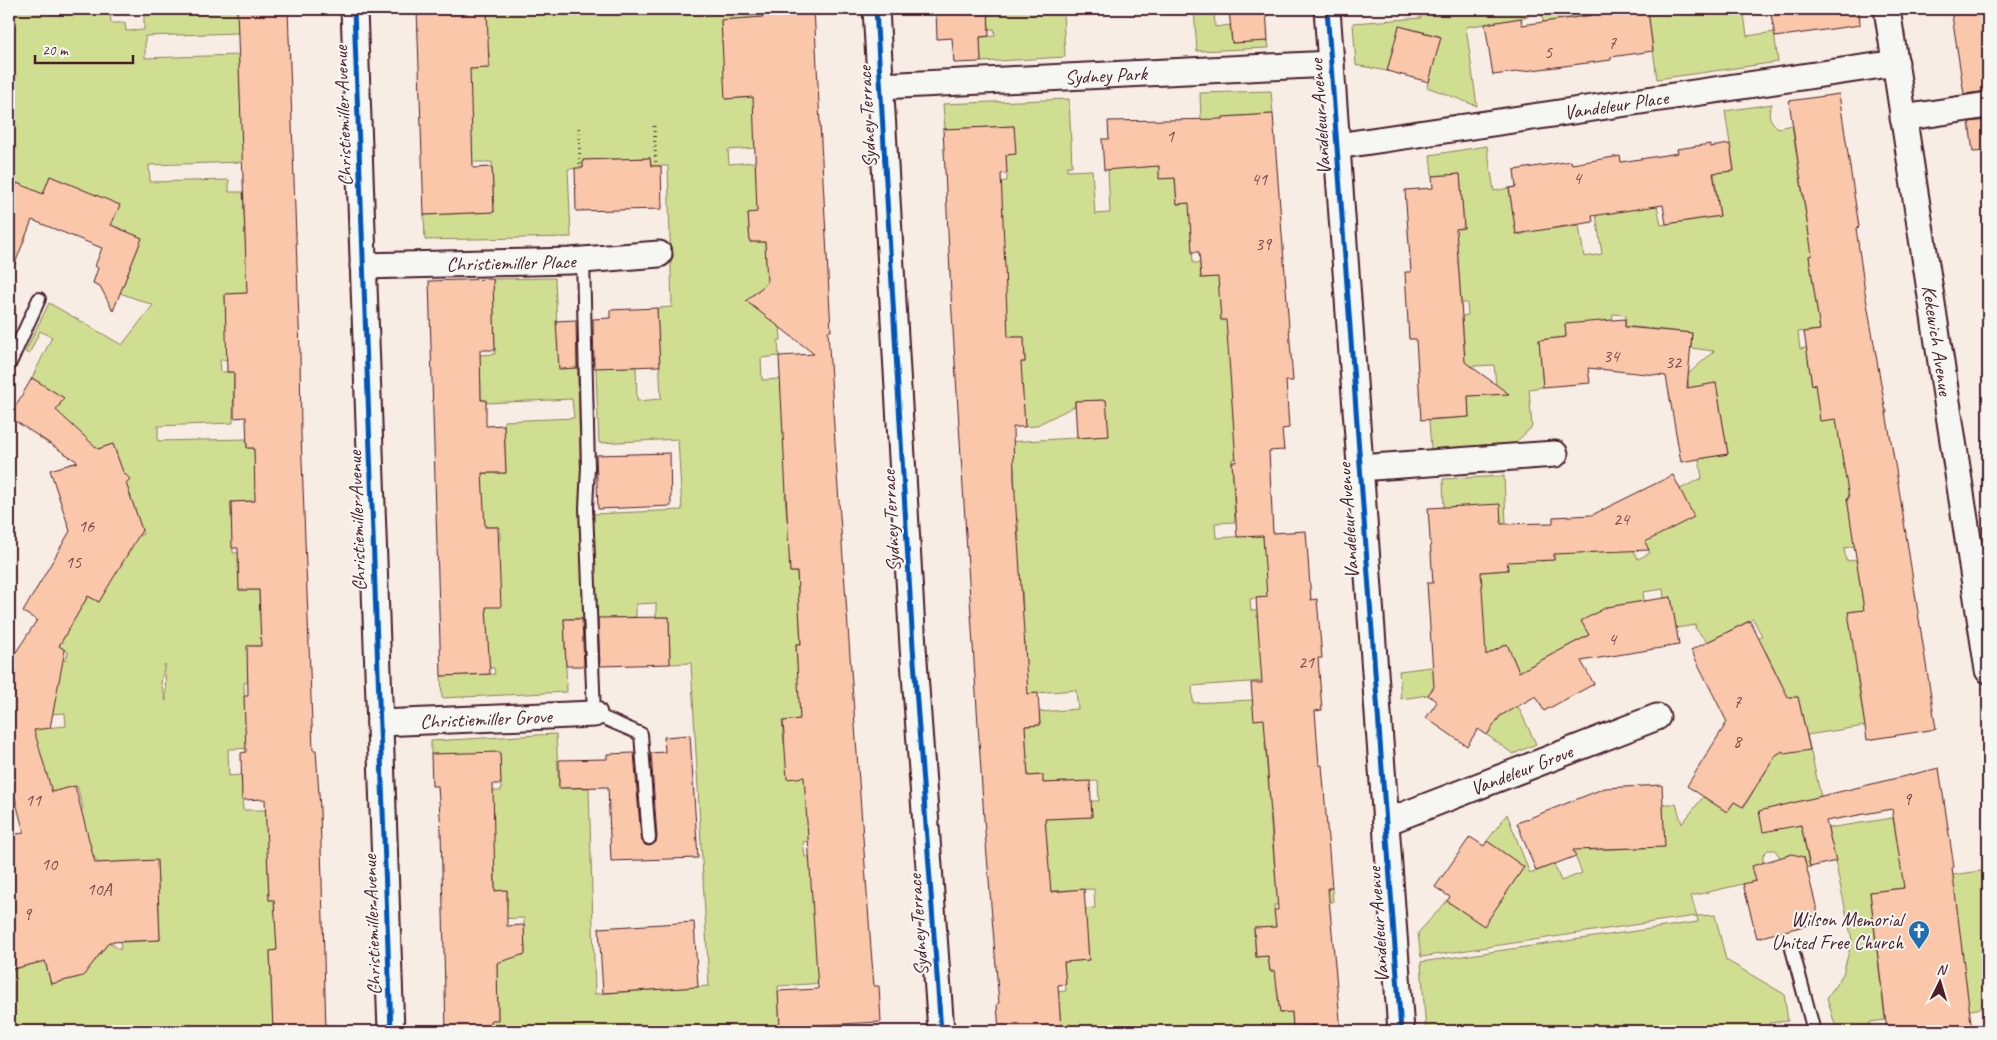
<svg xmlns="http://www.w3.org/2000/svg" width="1997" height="1040" viewBox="0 0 1997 1040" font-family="Caveat,sans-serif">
<rect width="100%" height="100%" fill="#f7ede4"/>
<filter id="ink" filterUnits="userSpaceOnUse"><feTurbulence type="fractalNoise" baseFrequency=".02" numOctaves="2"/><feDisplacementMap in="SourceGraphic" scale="10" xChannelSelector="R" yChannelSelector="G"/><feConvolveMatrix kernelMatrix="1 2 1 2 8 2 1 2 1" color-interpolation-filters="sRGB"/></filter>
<g filter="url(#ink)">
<!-- green -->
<g fill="#d0de91" stroke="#8d7e5e" fill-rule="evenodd">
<path d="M9,9H110L111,23H125L126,31L144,30V9H237L238,33L145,36V58L239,55L240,98H267L243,162L149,165L150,182L229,180V192H243L248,293L225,294L226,327L250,358L220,360L221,372H234L233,423L158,426V441L246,439L247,448H254L256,501L231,502L233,553L277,552V564L238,565L239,590H259L260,616H280L261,631V646H248V682L244,683L245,716L264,748L228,749L229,776L241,775L243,810H266L269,900H276L277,950L270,951L273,1027L260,1028V1031H9V970L45,961L51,984L79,977L72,948L76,947L95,961L109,942L120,950L121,942L160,940L157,861L98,863L67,813L83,809L77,786L38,795L34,729L66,726L65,713L52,714L62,660H66L68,652L59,646L88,596L99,602L123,541L143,534L113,444L69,458L88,440L66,420L48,444L39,437L64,398L32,378L52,337L40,331L29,354L25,352L49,303L122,345L153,305L120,293L142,238L111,225L119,205L50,176L43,194L17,183L9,202ZM165,664L166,701L161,683Z"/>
<path d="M487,9H763V17L721,20L722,44L751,43L726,99L753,97L770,147L728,150L729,164L755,162L756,181L772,180L773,211L748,213L750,242H765L766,263L803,287L758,290L752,295L753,306L779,310L781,340L778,341L779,356L761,358L762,380L780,379L792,494L785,495L787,520H794L790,572H797L801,644H796L797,665L804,667L800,719L782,721L784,743L805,777L809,841L803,842L805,857L816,856L824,983L778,986L780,1031H491V1020L498,1019L497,956L525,955L524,918L488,919L507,908V891H495V869H487L485,791H501L500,753L431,755V741L556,734L559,788H589L595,994L709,986L691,663L670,664L669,617H656V603L636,604V617L596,619L593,514L682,510L678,439L599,443L595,347L612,367H636L637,401L661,399L657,308L672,307L668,166H651L650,158L583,160V168L568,169L571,237L425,240L424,215L494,212L492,162H454L472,148L469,69L490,68L489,53H469L487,14Z"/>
<path d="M988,9H1082V10L1063,11L1065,57L981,62L980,37L995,36L994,29H989Z"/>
<path d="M1194,9H1214L1215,27L1230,25L1232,43L1268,41L1269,48L1197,51Z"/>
<path d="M1420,9H1527L1528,17L1466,27L1477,106L1427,87L1440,36L1399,26L1387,71L1356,65L1353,23L1421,18Z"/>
<path d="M1541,9H1592L1593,15L1543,22Z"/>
<path d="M1624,9H1771L1744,14L1747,36L1774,32L1778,62L1657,79L1648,12L1624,14Z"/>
<path d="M1271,91L1273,114L1223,117L1224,137L1191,232L1193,263H1200L1201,278L1237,276L1220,302L1221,320L1240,319L1259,396L1232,398L1236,458L1232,459L1235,522L1215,523L1216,538L1263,535L1270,597L1250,599L1251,611L1271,610L1307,678L1192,686L1193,703L1253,700L1268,719L1270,741L1265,742L1270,801L1306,799L1307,811L1270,814L1277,892L1332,888L1333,902L1274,905L1276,927L1254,929L1256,957L1268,956L1270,971L1287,970L1277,989L1280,1013L1292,1012L1293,1027L1315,1025L1316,1031H1048L1061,1029L1060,1012L1046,993L1066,991L1064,962L1089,960L1087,935L1062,936L1061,910L1095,908L1094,889L1051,891L1032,832L1046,831L1045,819L1092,817L1091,801H1099L1098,781L1043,783L1042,775L1028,776L1025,726L1040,725L1039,712L1078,709L1076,690L1010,695L1026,666L1025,643L1016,613L1023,612L1022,589L1015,590L1012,543L1019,542L1018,519L1011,520L1009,492L1015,491L1014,467L1007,442L1108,436L1106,400L1075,401V406L1035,426L1025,427L1022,387L1008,363L1025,362L1024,337H1007L1005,278L985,183L1007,181L1006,155L1015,154L1014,126L945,129L943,104L1069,99L1072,166H1067V171L1092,170L1095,214L1110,213L1108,169L1159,166L1160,178H1175L1177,204L1188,203L1185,146L1202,145L1200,93Z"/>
<path d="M1772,104C1767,115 1769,120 1778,128L1792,125L1809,235L1818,254L1809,256L1820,330L1798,332L1800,349L1831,344L1808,360L1812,385L1830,382L1835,418L1887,410V415L1844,422L1839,436L1844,466L1854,497L1847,498L1854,540L1906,538L1844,548L1846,561L1856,560L1863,601L1871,609L1849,612L1924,659L1856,670L1865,726L1807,735L1821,797L1796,803L1810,867L1807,868L1781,859L1775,850H1768L1763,855V863L1756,881L1691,896L1697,916L1715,915L1726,960L1784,994L1788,1021L1769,1023L1770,1031H1426L1421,962L1698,922L1697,916L1666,920L1421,957L1418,933L1447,901L1484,926L1524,867L1487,841L1507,814L1530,874L1554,864L1561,881L1582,873L1563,826L1576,821L1588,850L1664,847L1663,804H1676L1682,824L1703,797L1727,812L1734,802L1744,807L1754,790L1745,784L1753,770L1763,776L1773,760L1764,753L1804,723L1798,697H1790L1788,705L1781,683L1766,652L1742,646L1762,636L1753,619L1707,642L1695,628L1696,625L1676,628L1671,597L1664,598L1663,589L1643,592L1644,601L1604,608L1608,632L1581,621L1589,635L1519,672L1507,644L1496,650L1499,667L1536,744L1513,754L1487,735L1500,716L1442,676L1428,695L1401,699L1399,671L1463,663L1481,572L1508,570L1506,550L1444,507L1443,479L1504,476L1506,525L1541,561L1554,560V554L1618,520L1638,559L1650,553L1645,542L1680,489L1702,478L1699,459L1728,454L1716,383L1689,388L1687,375L1714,351L1691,348L1692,333L1625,326L1626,315L1613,314L1612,325L1565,324L1566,337L1539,340L1543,387L1529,389L1532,427L1515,443L1431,449L1429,420L1469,417L1468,396L1497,394L1494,365L1418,369V359L1465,356L1462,316L1468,315L1467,303H1461L1457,245L1410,248L1408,232L1464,228L1460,174L1432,176L1430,155L1487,146L1494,191L1509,188L1516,232L1520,235L1526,233L1547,212L1550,229L1579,225L1584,257L1602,254L1588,162L1657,206L1661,225L1720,216L1714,173L1734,170L1725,111Z"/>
<path d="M555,278L558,352L577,351L585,618L564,619L567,692L442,698L441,676L495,674L494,668H489L486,607L460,541L500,540V527H485L457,474L506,473L504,421L574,418L572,399L486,403V400H481L480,355L495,354L493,279Z"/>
<path d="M1893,818L1904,882L1987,870L1988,1018H1986L1985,1008L1969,1010L1953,882L1870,892L1885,1020L1870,1022V1031H1837L1827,998L1843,974L1852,940L1828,828Z"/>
</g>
<!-- building -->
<g fill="#fac7aa" stroke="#4a1f2b">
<path d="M237,9H288L300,351L301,434L313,750H316L320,809L326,1031H273L270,951L277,950L274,900H269L265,799L242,800L241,753L246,752L244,696H248L247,646H261L259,590H239L238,548H232L231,502L255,501L254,448H247L246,417L234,418V372H227L225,294L247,293Z"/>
<path d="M417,9H487L489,68L470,69L473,168L492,167L494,212L424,215Z"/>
<path d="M763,9H814L831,331H828L837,474L871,949L874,986H879L881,1022L780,1027L778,991L818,989L804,777L787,779L783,721L800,719L796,644H801L797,572H790L779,356L814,354L746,301L767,283L765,242H750L748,213L757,212L753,97L725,99L721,20L763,17Z"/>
<path d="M936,9H988L989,36L980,37L981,62L954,63L952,38L937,39Z"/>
<path d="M1229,9H1266L1268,41L1232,43Z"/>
<path d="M1592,9H1624V14L1648,11L1653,51L1611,57V60L1493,75L1485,24L1521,18L1522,25L1593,15Z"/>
<path d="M1770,9H1859L1860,25L1775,37Z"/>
<path d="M1951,9H1988V91L1964,94Z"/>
<path d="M1399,26L1441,37L1429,82L1387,71Z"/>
<path d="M1839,94L1859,227L1856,228L1865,292L1896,470L1936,729L1867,740L1848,612L1864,610L1847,498H1849L1836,419L1820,421L1815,384L1812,385L1804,332L1820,330L1809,256L1812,255L1789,101Z"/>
<path d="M1273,114L1293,381H1286L1289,428L1282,429L1284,450L1269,451L1273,533L1306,531L1311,600L1317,599L1322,658H1318L1322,710L1315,711L1319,765H1322L1332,888H1328L1341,1031H1316L1315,1025L1293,1027L1292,1012L1280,1013L1275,971H1270L1268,956L1256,957L1254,928L1276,927L1274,910H1278L1264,719L1254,720L1251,683H1262L1256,598L1267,597L1263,536L1237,537L1232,462H1236L1230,373L1226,320H1221L1218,277L1201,278L1199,252H1192L1189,203L1177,204L1175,178L1159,179V166L1104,170L1102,139H1109L1108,121L1223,119V117Z"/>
<path d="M1988,120V151L1973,152L1969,122Z"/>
<path d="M1014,126L1016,154L1006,155L1007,173L1001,174L1008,337H1024L1025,362H1021L1025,427H1013L1014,479L1028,694L1038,693L1040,725L1025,726L1028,776L1043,775V783L1090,781L1092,817L1045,819L1051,892L1084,889L1089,960L1064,962L1066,984L1058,985L1061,1029L1048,1031H999L997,1004L999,1003L984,819L952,314L943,129Z"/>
<path d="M1710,144V147L1730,144L1734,171L1713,173L1720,216L1666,224L1663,205L1592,216L1593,222L1516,234L1509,188L1516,187L1514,170L1571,161L1572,164L1620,156L1621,162L1678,153L1677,149Z"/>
<path d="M650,158L651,166H661L662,209L576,211L575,168H583V160Z"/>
<path d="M1460,174L1464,228L1456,229L1465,362L1509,394L1468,396L1469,417L1421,420L1416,339H1409L1405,272H1411L1405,190L1433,188L1432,176Z"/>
<path d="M50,176L120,205L111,225L142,238L113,311L100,286L93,283L98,268L95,266L102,248L32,220L11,274H9V202L17,183L43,194Z"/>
<path d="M493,279L495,350H480L481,400H486V426L504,425L506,473H482L485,527H498L501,607H486L490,674L441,676L429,281Z"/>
<path d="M657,308L660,366L594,368L593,319L610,318V310Z"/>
<path d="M1625,319V327L1692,333L1687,388L1716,383L1728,454L1681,462L1666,376L1588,368L1590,383L1543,387L1539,340L1566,337L1565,324Z"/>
<path d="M576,320L577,368L559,369L556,321Z"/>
<path d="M32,378L64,398L56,410L98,449L113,444L123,472L130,479L126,483L142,530L99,602L88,596L59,646L65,650L50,728L34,730L52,792L75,786L95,863L157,860L160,940L109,942L83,976L51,984L45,961L9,970V835L24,833L9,775V663L37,620L23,612L70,531L50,470L78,462L9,417Z"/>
<path d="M1106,400L1109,436L1077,438L1075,401Z"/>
<path d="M670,453L671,506L598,509L596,455Z"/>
<path d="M1673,475L1694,517L1645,542L1649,550L1554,554V560L1507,562L1508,570L1481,572L1486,655L1507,644L1519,672L1589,635L1581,621L1607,607L1644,601L1671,597L1679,645L1581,661L1594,684L1544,711L1536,696L1500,716L1487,735L1478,729L1467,746L1426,718L1437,702L1428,695L1434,687L1427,583H1433L1428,508L1500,504L1501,524L1553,523V517L1592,515Z"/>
<path d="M669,617L670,664L600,666L598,618Z"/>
<path d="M564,619H582L584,666H566Z"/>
<path d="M1750,621L1788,697H1798L1810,750L1784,754L1783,751L1776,755L1743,807L1734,802L1727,812L1687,786L1727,722L1691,650Z"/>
<path d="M690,735L698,858L611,861L608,787L559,788V760L607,759V754L634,753L641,839L645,845L650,846L656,842L657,837L651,753L665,752L664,737Z"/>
<path d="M500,752L501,784H493L495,891L507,890V926L524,925L525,954L497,963L498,1020H491V1031H446L441,831L438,786H432L431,754Z"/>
<path d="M1939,768L1954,867L1952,868L1972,1031H1887L1870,892L1904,888L1892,809L1826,821L1836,861L1810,867L1801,825L1763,832L1759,811Z"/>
<path d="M1662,785L1665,847L1573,850L1576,856L1536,871L1517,823L1605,788Z"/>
<path d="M1470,837L1484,846L1487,841L1524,867L1484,926L1447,901L1450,897L1435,887Z"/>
<path d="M1792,854L1804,857L1820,922L1757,938L1743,884L1756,881L1752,866Z"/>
<path d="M694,922L698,987L603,993L599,928Z"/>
</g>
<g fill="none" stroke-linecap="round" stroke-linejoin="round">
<!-- service casing -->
<g stroke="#4a1f2b" stroke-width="16">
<g id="service">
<path d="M583,260L588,467L586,508L594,714L641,734L649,838"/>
<path d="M9,365L39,299"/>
<path d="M1792,949L1814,1031"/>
</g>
</g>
<!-- minor casing -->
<g stroke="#4a1f2b" stroke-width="29">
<g id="minor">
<path d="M354,9L391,1031"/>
<path d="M876,9L913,647L941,1031"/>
<path d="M1327,9L1401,1031"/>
<path id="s1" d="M1887,9L1988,670"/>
<path id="s2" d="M880,86L1331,64"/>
<path d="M1903,118L1988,105"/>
<path id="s3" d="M1337,146L1896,63"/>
<path id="s4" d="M363,266L570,261L659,254"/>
<path d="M1359,468L1555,454"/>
<path id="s5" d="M380,723L594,714"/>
<path id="s6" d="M1386,822L1657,717"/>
</g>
</g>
<!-- path -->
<g stroke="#4a1f2b" stroke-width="3" stroke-dasharray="1 4" stroke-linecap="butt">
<path d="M654,126L656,166"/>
<path d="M579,128L580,168"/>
</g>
<!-- service -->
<use href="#service" stroke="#f6f6f2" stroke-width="12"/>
<!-- minor -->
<use href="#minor" stroke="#f6f6f2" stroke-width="25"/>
<!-- cycleway casing -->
<g stroke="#f6f6f2" stroke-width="8">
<g id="cycleway">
<path d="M354,9L391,1031"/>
<path d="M876,9L913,647L941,1031"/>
<path d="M1327,9L1401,1031"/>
</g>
</g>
<!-- cycleway -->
<use href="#cycleway" stroke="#0057b8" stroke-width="5"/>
</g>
</g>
<!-- icons -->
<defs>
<g id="church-pin" transform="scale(1.125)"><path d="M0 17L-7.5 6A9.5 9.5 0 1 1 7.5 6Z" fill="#1f6fb2" stroke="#f6f6f2"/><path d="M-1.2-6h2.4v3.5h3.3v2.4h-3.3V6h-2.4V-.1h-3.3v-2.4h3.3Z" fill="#fff"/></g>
</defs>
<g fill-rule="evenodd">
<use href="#church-pin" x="1919" y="931"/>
</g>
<g text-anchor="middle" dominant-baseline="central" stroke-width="4" stroke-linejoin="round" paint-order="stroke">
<!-- number labels -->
<g font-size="18" fill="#76494b">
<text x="1612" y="43">7</text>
<text x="1548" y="52">5</text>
<text x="1170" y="136">1</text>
<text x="1577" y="178">4</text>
<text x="1259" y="179">41</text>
<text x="1263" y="244">39</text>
<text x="1611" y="356">34</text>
<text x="1673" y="362">32</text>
<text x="1621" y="519">24</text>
<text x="86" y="526">16</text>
<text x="73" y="562">15</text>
<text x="1612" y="639">4</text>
<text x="1306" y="662">21</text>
<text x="1737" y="702">7</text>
<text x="1737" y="741">8</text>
<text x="1907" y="799">9</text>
<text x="33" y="800">11</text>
<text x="49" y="864">10</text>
<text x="99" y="889">10A</text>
<text x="27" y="914">9</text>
</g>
<!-- street labels -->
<g font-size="20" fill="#4a1f2b" stroke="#f6f6f2">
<text stroke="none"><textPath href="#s2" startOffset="226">Sydney Park</textPath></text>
<text stroke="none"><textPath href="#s3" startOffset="282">Vandeleur Place</textPath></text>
<text transform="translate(343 116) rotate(-92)">Christiemiller Avenue</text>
<text transform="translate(867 117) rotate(-93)">Sydney Terrace</text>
<text transform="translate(1320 117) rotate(-94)">Vandeleur Avenue</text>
<text stroke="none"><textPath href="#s4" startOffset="148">Christiemiller Place</textPath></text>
<text stroke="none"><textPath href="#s1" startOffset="335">Kekewich Avenue</textPath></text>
<text transform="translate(357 521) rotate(-92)">Christiemiller Avenue</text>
<text transform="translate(891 521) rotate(-93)">Sydney Terrace</text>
<text transform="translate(1348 521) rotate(-94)">Vandeleur Avenue</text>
<text stroke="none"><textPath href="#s5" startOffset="106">Christiemiller Grove</textPath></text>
<text stroke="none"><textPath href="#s6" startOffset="145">Vandeleur Grove</textPath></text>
<text transform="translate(372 925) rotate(-92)">Christiemiller Avenue</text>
<text transform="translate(918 925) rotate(-94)">Sydney Terrace</text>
<text transform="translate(1378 925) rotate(-94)">Vandeleur Avenue</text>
</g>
<!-- poi labels -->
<g font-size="20" fill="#4a1f2b" stroke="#f6f6f2" text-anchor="end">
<text x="1903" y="919">Wilson Memorial<tspan x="1903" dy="23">United Free Church</tspan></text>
</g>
</g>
<!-- margin -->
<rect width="1997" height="1040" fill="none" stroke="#f6f6f2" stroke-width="30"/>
<rect x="15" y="15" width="1967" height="1010" fill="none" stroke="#4a1f2b" stroke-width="2" filter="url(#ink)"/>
<!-- north arrow -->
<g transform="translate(1940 982) rotate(5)" stroke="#f6f6f2" stroke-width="4" paint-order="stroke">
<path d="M0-4L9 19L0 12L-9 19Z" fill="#4a1f2b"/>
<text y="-8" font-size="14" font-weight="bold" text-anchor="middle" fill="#4a1f2b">N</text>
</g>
<!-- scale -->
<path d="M35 55v8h98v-8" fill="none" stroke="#4a1f2b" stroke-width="2.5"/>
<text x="42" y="55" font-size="15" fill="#4a1f2b" stroke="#f6f6f2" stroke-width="4" paint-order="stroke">20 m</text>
</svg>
